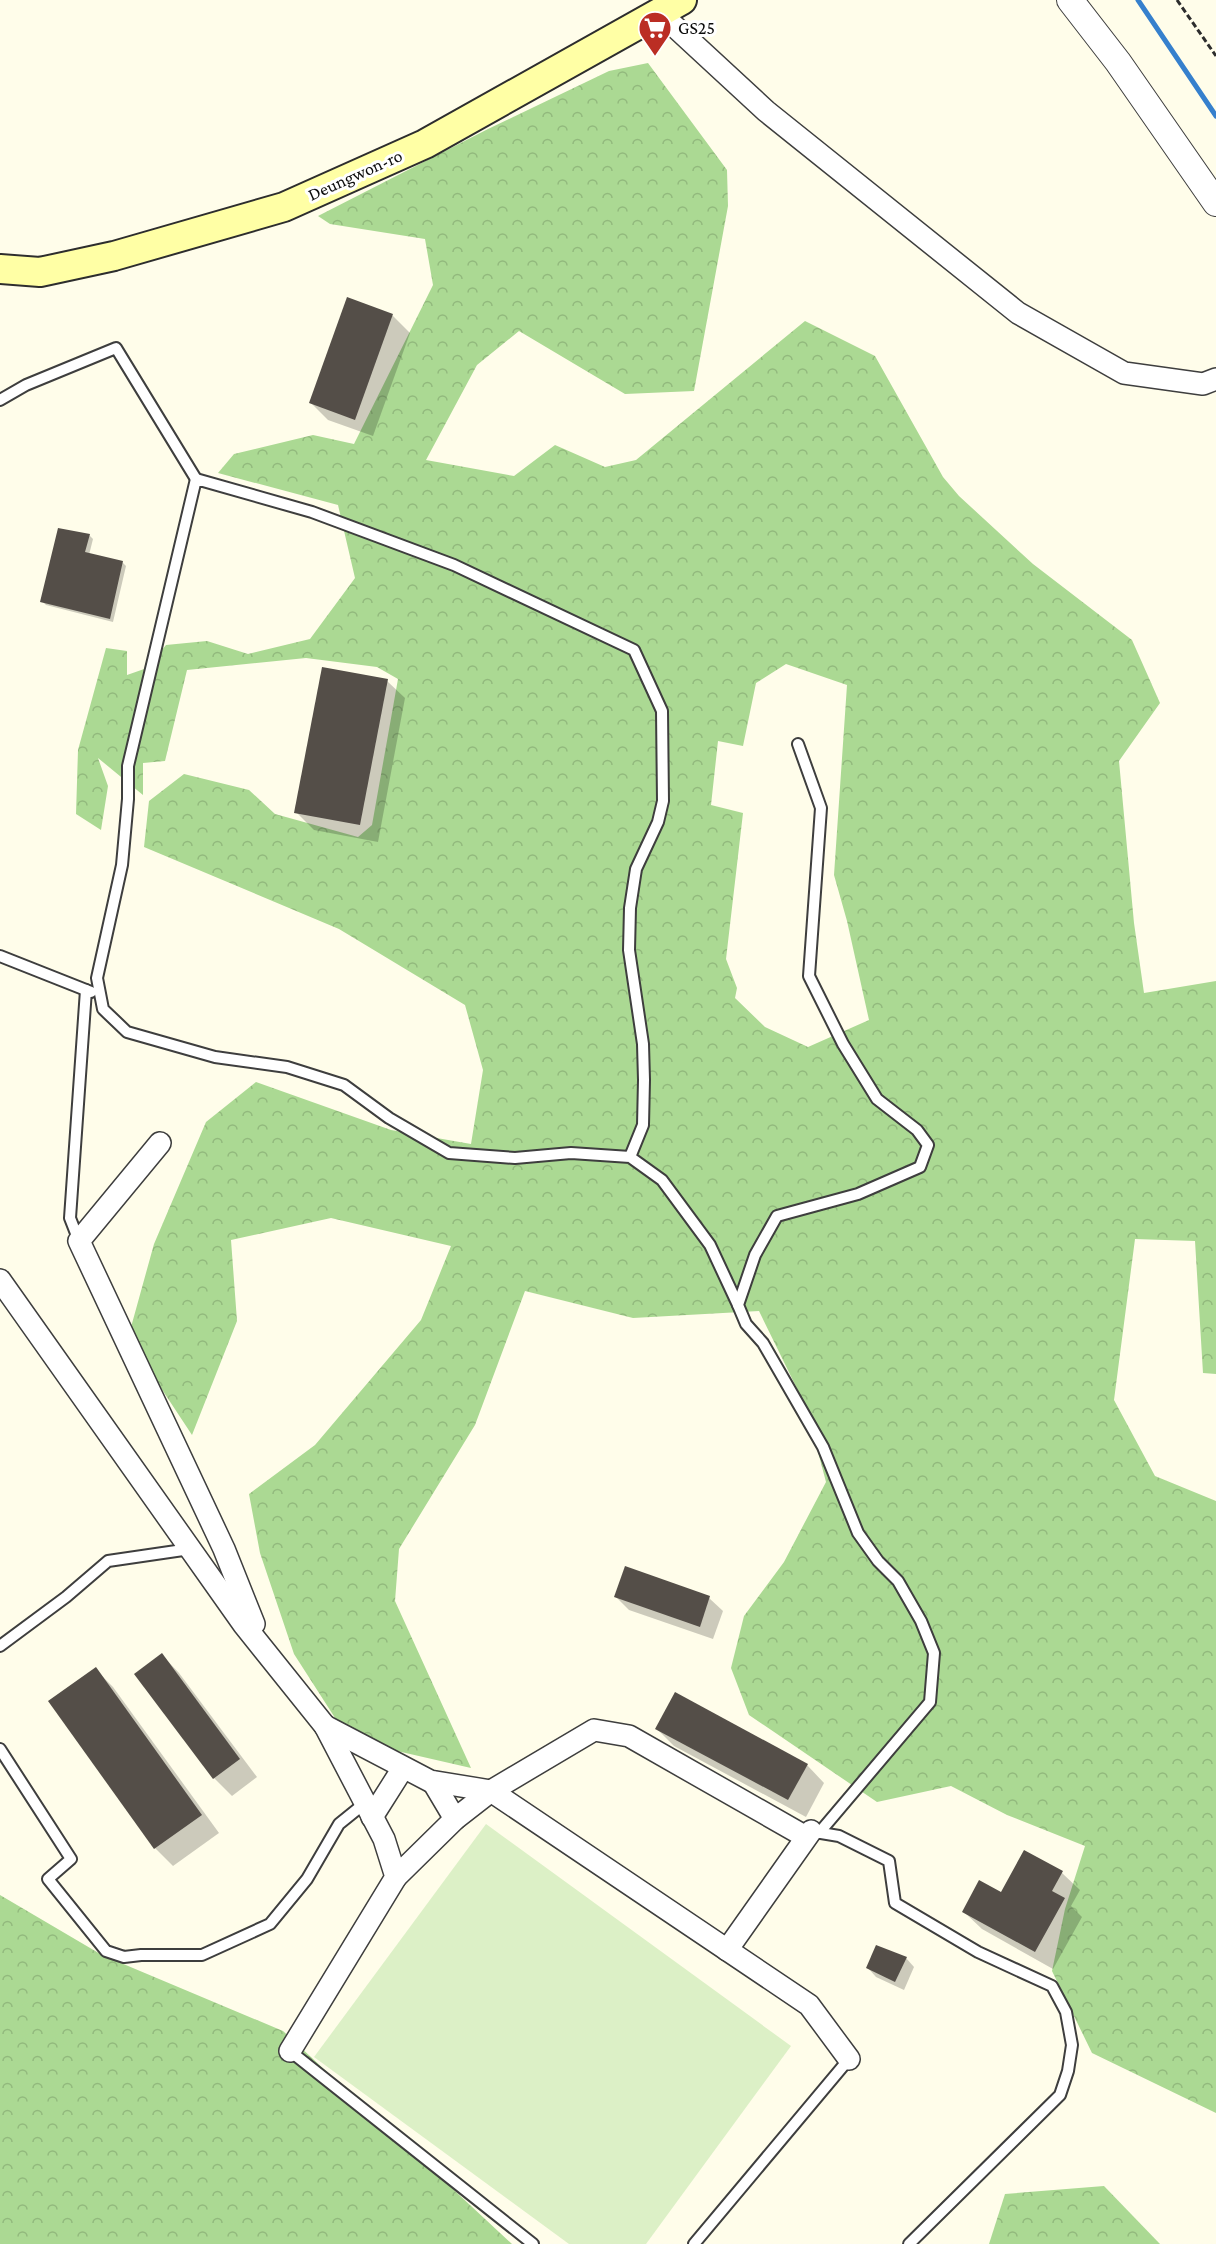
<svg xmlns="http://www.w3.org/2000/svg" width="1216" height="2244" viewBox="0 0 1216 2244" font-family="'Crimson Pro',serif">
<defs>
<pattern id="forest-crowns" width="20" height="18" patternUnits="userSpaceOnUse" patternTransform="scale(1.5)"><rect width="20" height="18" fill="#abd993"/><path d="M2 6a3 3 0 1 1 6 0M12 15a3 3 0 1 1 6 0" fill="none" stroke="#92b97d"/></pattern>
</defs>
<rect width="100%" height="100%" fill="#fffdea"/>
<!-- forest -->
<g fill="url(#forest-crowns)" fill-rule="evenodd">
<path d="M648,63L727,170L728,206L694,391L625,394L519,331L477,365L426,460L514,476L555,445L605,467L636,460L805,321L875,356L943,477L959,496L1033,564L1132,640L1160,703L1119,761L1134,923L1144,993L1216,981V1374L1203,1373L1195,1241L1135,1239L1114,1400L1155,1476L1216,1501V2113L1092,2053L1052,1971L1065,1909L1085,1846L1007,1815L951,1786L877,1802L749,1715L731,1668L744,1616L784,1562L826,1482L806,1407L759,1311L633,1318L525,1291L475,1425L399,1549L395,1601L471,1768L397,1751L337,1721L294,1654L260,1553L249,1494L315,1445L421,1320L451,1246L331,1218L231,1240L237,1321L192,1435L128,1338L154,1244L206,1122L256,1082L391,1130L471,1144L483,1070L465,1005L339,929L144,847L149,801L184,774L249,790L275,814L358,837L372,825L398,679L377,667L306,658L187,670L165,761L143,763V795L98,758L108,786L101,830L76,814L78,750L106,648L127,651V675L147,668L166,645L207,641L248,654L310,639L355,578L338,505L218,473L234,454L313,435L354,444L433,285L425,239L330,224L318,216L488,129L609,71ZM786,664L847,685L834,875L847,921L869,1020L808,1047L765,1027L735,998L737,988L726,959L743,813L711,805L718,741L743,746L756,683Z"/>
<path d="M0,1895L102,1955L283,2031L512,2244H0Z"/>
<path d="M1104,2186L1160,2244H989L1005,2194Z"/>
</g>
<!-- pitch -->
<path fill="#dcf0c6" d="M486,1824L791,2046L646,2244H569L314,2057Z"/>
<!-- shadow -->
<g fill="#0003">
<path d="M348,299L393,316L410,333L373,436L328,420L310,402Z"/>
<path d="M89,535L93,539L89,555L122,562L126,566L113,622L46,605L42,601Z"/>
<path d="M387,681L405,698L378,842L314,830L296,812Z"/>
<path d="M616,1597L709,1598L723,1611L713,1639L629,1610Z"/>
<path d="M162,1655L179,1673L257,1777L232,1796L214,1778Z"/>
<path d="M95,1669L113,1687L219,1833L173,1866L155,1848L50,1702Z"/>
<path d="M656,1728L807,1765L824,1783L806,1817L674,1746Z"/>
<path d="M1025,1852L1062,1873L1080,1890L1071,1906L1082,1917L1053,1969L982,1929L964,1912L1002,1894Z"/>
<path d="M906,1958L914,1967L904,1990L876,1977L868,1968Z"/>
</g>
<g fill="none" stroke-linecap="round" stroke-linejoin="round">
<!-- stream -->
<path stroke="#3680cd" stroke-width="5" d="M1138,0L1216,116"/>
</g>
<!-- building -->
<g fill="#544e48">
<path d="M347,297L393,314L355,420L309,403Z"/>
<path d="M58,528L90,534L85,552L123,561L110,619L40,602Z"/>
<path d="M322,667L388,679L360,825L294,813Z"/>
<path d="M625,1566L710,1596L700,1627L614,1597Z"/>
<path d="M162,1653L240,1759L213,1779L134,1674Z"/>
<path d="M96,1667L202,1815L154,1849L48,1701Z"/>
<path d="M675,1692L808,1764L788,1800L655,1729Z"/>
<path d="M1024,1850L1063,1871L1052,1891L1065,1898L1035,1952L962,1912L979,1880L1001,1892Z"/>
<path d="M876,1945L907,1957L895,1982L866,1968Z"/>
</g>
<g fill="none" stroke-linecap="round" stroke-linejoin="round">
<!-- service casing -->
<g stroke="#3e3e3e" stroke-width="14">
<g id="service">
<path d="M0,400L26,385L116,348L196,479"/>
<path d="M798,744L821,808L809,976L843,1044L877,1099L917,1130L928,1145L920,1167L858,1194L777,1216L755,1255L738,1305L746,1324L763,1343L823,1447L858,1533L878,1561L898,1581L921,1621L934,1653L930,1702L819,1833"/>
<path d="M0,956L91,992"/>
<path d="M630,1157L643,1125L644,1080L643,1044L629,950L630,908L636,869L658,822L663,801L662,711L634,650L454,565L312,512L196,479L128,766V799L122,865L97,978L103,1009L127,1032L215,1057L287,1067L344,1085L389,1118L449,1153L515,1158L571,1153L630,1157L662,1180L710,1245L738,1305"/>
<path d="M79,1241L70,1218L86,990"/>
<path d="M0,1646L66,1597L108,1561L190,1549"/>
<path d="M0,1749L71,1859L48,1879L106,1951L124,1957L141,1955H202L270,1924L307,1879L339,1824L365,1803"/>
<path d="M815,1832L839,1836L889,1861L895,1903L978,1952L1052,1986L1066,2012L1072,2045L1068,2071L1060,2095L909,2244"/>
<path d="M290,2051L533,2244"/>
<path d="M694,2244L849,2059"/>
</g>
</g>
<!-- minor casing -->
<g stroke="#3e3e3e" stroke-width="24">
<g id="minor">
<path d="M660,13L766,111L1018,313L1124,373L1203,384L1216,379"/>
<path d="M160,1143L79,1241L224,1549L254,1624"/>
<path d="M0,1280L244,1625L325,1726L384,1839L396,1877L290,2051"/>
<path d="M325,1726L430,1781L491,1791L809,2005L849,2059"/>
<path d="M433,1782L455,1819"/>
<path d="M372,1817L403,1768"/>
<path d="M396,1877L455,1819L491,1791L594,1730L629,1736L806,1837"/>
<path d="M727,1950L811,1831"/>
</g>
</g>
<!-- tertiary casing -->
<g stroke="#3e3e3e" stroke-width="28">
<path id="tertiary" d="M1070,0L1118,62L1216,203"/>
</g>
<!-- secondary casing -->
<g stroke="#2d2d2d" stroke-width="32">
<path id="secondary" d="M0,269L40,272L114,256L284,207L425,144L682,0"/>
</g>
<!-- path -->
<path stroke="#2d2d2d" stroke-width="3" stroke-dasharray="6 3" stroke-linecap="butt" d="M1177,0L1216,56"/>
<!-- service -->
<use href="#service" stroke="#fff" stroke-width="10"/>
<!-- minor -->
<use href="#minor" stroke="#fff" stroke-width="21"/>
<!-- tertiary -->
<use href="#tertiary" stroke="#fff" stroke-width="26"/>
<!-- secondary -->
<use href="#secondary" stroke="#ffffa5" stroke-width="28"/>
</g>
<!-- icons -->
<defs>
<g id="supermarket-pin" transform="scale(1.725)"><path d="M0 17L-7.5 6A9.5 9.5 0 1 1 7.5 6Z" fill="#bb2e24" stroke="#fff"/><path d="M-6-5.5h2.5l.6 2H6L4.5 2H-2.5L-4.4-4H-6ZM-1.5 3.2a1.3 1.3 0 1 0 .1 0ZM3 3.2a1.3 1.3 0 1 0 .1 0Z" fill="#fff"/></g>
</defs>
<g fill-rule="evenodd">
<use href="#supermarket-pin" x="655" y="28"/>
</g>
<g text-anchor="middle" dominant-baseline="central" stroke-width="6" stroke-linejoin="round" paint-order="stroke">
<!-- poi labels -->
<g font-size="18" fill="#0b0b0b" stroke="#fff" text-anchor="start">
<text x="678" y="28">GS25</text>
</g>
<!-- street labels -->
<g font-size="18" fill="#0b0b0b" stroke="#fff">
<text transform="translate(355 175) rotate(-24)">Deungwon-ro</text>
</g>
</g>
</svg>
